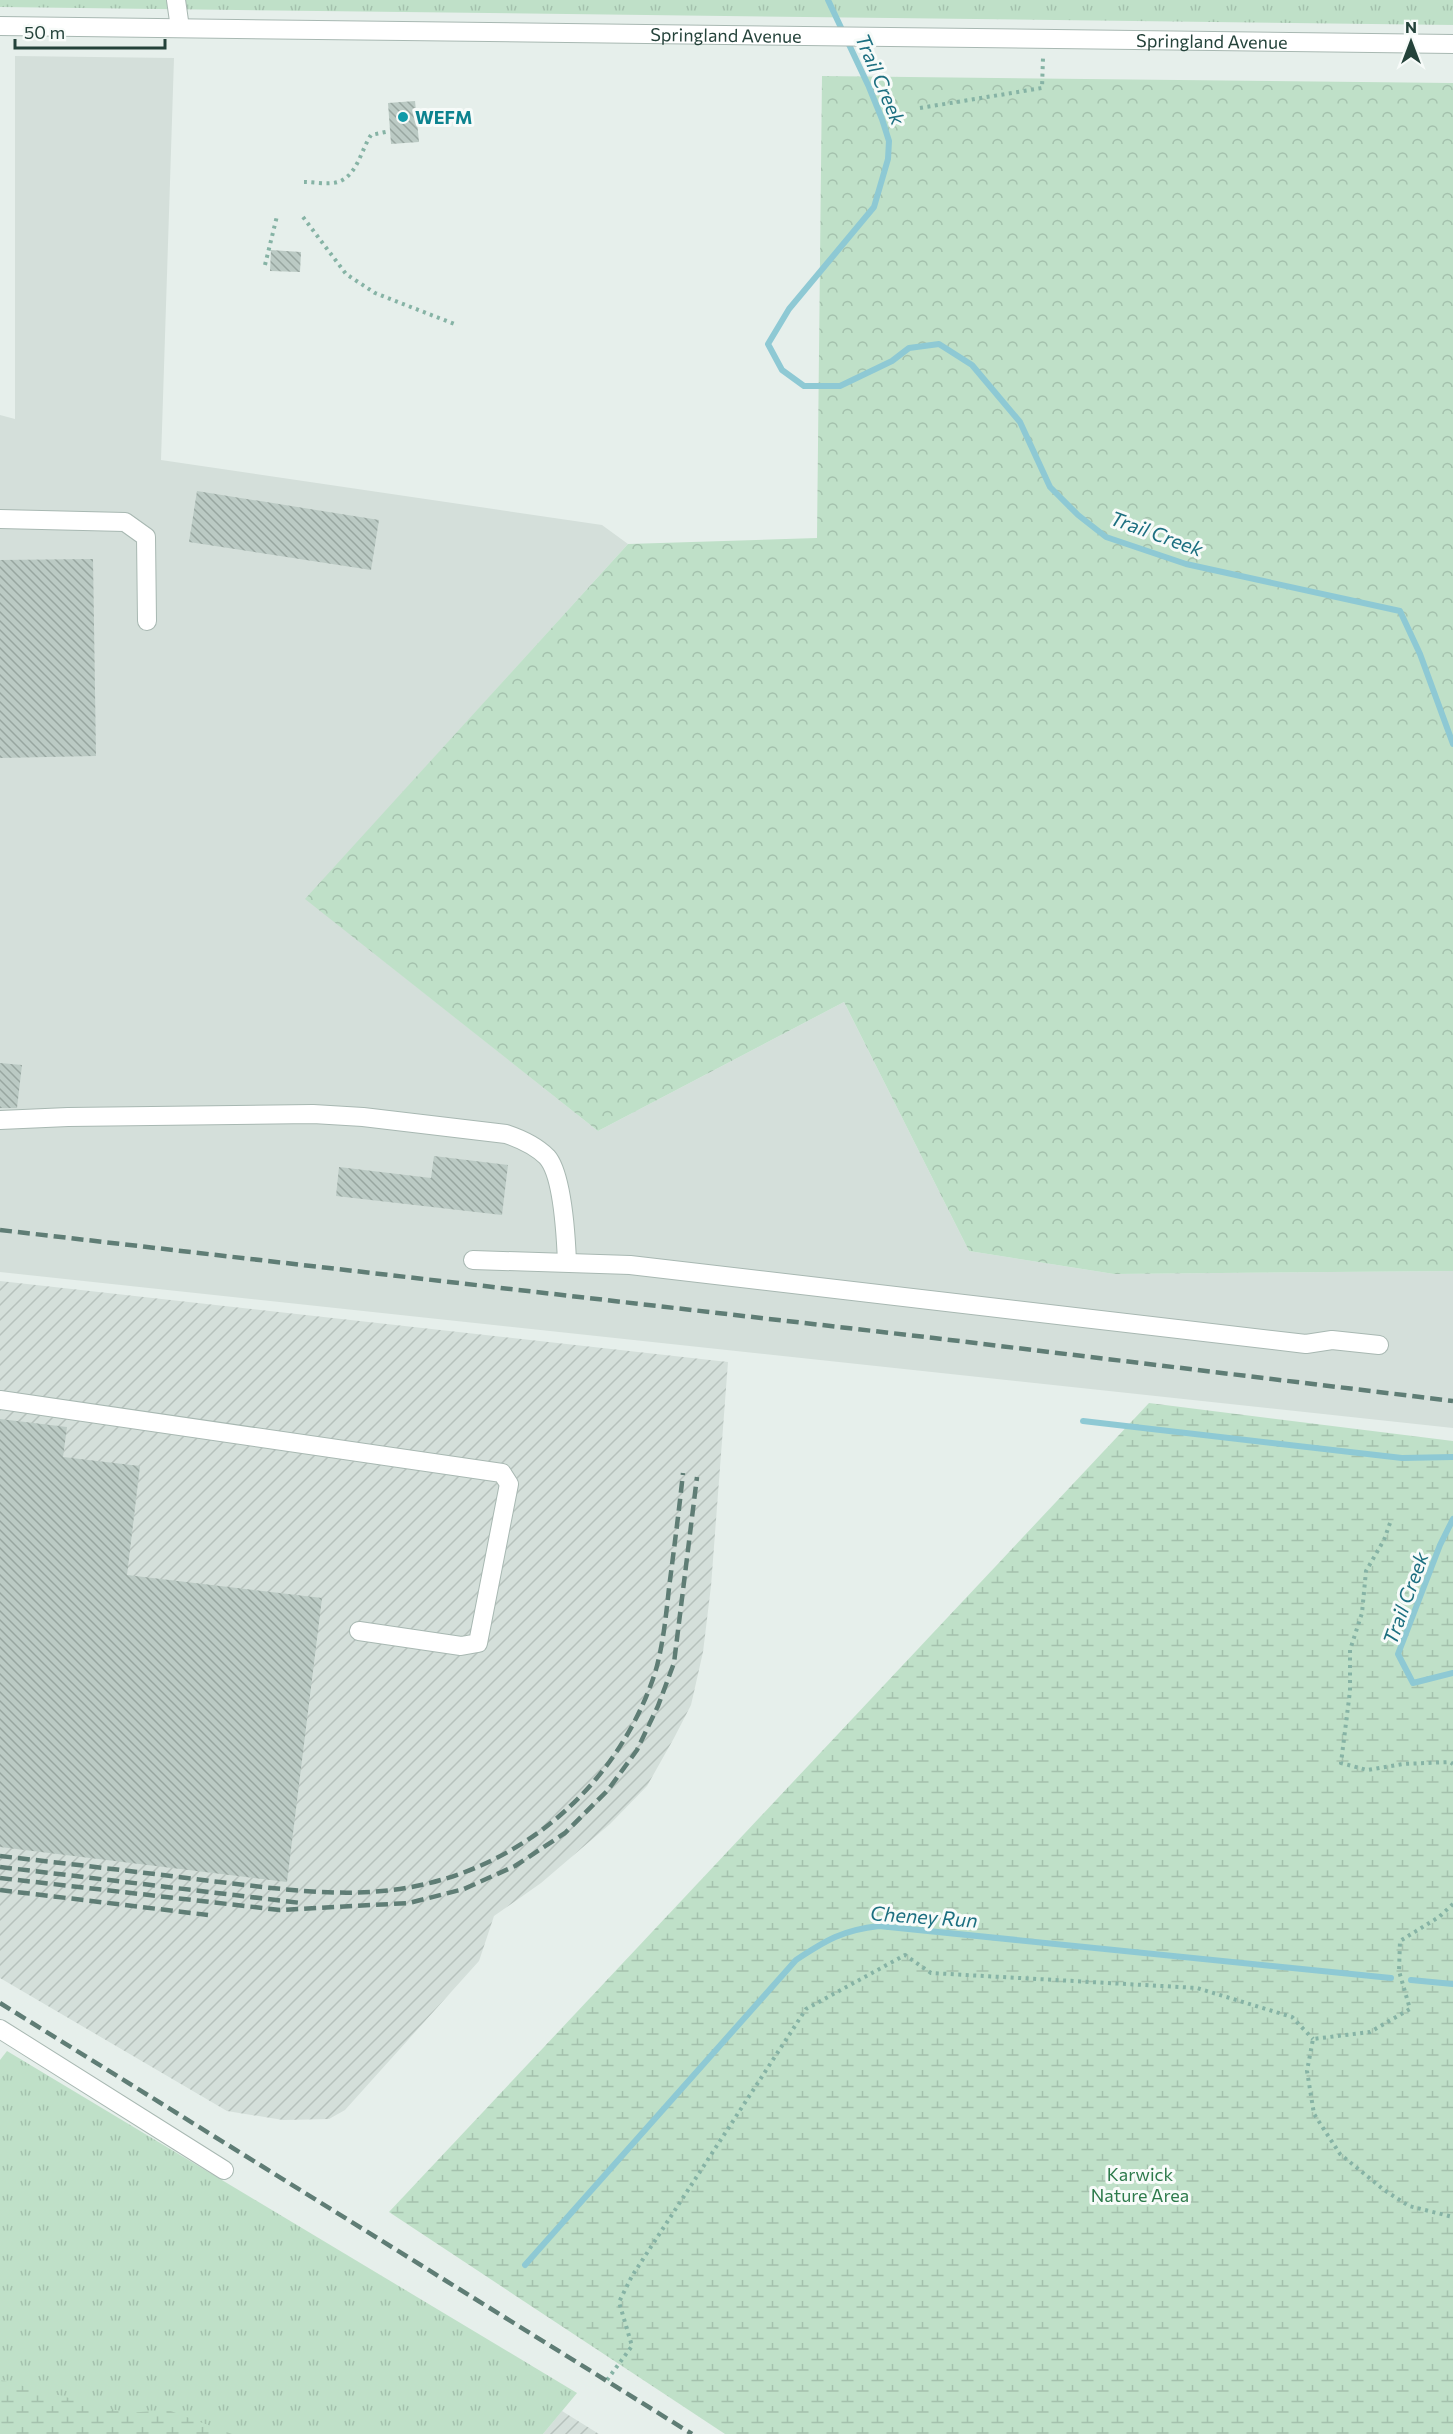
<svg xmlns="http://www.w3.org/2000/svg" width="1453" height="2434" viewBox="0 0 1453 2434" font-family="Commissioner,sans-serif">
<defs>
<pattern id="industrial-furrows" width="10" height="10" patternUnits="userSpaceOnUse" patternTransform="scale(1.5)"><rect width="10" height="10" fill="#d4dfda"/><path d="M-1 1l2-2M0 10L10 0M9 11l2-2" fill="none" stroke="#b6c1bc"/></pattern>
<pattern id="grass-tufts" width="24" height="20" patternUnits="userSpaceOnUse" patternTransform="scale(1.5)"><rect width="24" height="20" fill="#bfe0c8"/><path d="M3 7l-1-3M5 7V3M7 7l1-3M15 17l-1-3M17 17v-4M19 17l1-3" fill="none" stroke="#a4c1ad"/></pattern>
<pattern id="forest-crowns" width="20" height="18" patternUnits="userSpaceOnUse" patternTransform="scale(1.5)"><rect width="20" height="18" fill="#bfe0c8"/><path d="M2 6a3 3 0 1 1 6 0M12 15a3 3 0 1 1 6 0" fill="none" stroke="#a4c1ad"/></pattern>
<pattern id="wetland-marsh" width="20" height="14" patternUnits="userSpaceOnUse" patternTransform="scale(1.5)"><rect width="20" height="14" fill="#bfe0c8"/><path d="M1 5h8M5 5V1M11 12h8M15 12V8" fill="none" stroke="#a4c1ad"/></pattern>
<pattern id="building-back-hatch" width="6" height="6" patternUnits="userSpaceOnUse" patternTransform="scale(1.5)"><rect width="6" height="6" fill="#bbcac4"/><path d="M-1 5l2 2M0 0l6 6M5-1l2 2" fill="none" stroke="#98a6a0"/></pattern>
</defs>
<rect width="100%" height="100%" fill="#e6efeb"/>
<!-- built -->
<path fill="#d4dfda" d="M15,56L174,58L161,460L602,525L628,544L306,899L598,1131L844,1002L969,1251L1114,1274L1453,1271V1428L0,1272V415L15,419Z"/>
<!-- industrial -->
<g fill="url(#industrial-furrows)">
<path d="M0,1281L728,1362L711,1586L703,1652L691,1705L674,1738L647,1786L610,1824L541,1883L494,1916L479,1961L345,2110L329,2119L283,2120L227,2111L0,1978Z"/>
<path d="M562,2411L599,2434H543Z"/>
</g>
<!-- grass -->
<g fill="url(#grass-tufts)">
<path d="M0,0H1453V25L0,7Z"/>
<path d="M7,2051L577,2393L543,2434H0V2060Z"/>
</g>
<!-- forest -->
<path fill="url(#forest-crowns)" d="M822,76L1453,83V1271L1114,1274L969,1251L844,1002L598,1131L305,899L628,544L817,538Z"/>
<!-- wetland -->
<g fill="url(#wetland-marsh)">
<path d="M1149,1403L1453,1441V2434H725L389,2212Z"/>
<path d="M0,2380L127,2413L168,2410L232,2434H0Z"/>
</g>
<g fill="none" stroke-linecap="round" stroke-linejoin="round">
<!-- stream -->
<g stroke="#8ec9d4" stroke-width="6">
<path d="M828,0L869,87L882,119L889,141L888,159L874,207L789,309L768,344L782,370L804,386H840L892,361L909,348L939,344L972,365L1020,422L1050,487L1078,515L1106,537L1186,564L1400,611L1420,654L1453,744"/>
<path d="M1083,1421L1402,1458L1453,1457"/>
<path d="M1453,1519L1440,1545L1398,1654L1413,1683L1453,1673"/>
<path d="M1411,1980L1453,1984"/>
<path d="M525,2265L796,1960C826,1940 843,1930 879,1926L1391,1978"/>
</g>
</g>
<!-- building -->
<g fill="url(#building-back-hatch)">
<path d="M415,101L419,142L391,144L388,103Z"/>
<path d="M271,250L301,252L300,272L270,271Z"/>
<path d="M197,491L379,520L371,570L189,542Z"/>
<path d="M93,559L96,756L0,758V560Z"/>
<path d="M0,1063L22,1065L17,1108H0Z"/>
<path d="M434,1156L508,1165L502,1215L336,1196L339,1167L431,1178Z"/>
<path d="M0,1419L67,1427L63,1457L140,1466L127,1575L322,1598L287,1882L0,1847Z"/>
</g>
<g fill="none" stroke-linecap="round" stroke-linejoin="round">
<!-- minor casing -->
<g stroke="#a8b8b2" stroke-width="20">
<g id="minor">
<path d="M176,0L180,28"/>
<path id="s1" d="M0,26L1453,44"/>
<path d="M0,519L125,522L146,537L147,621"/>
<path d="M0,1120L68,1117L313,1114L363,1117L506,1134C521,1139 535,1145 547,1157C563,1175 566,1238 567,1262"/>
<path d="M473,1260L630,1265L1306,1344L1332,1340L1379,1345"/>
<path d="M0,1400L502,1473L509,1484L478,1643L461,1646L359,1631"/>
<path d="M0,2029L224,2170"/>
</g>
</g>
<!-- path -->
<g stroke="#86b3a5" stroke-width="4" stroke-dasharray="3 4.5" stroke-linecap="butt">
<path d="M920,108L1042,88L1043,58"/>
<path d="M304,182C315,182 328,185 338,182C357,176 361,150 371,135L390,131"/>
<path d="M303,217L346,274L375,293L457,325"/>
<path d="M265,265L277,216"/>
<path d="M1390,1523L1384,1540L1366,1571L1362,1613L1350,1650V1691L1341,1763L1367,1770L1403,1764L1450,1762L1453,1764"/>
<path d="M1453,1904L1439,1917L1400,1941L1399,1971L1410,2009L1370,2032L1313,2039L1307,2071L1314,2114L1340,2154L1384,2190L1409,2206L1453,2217"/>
<path d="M607,2380L632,2346L619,2302L632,2276L806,2009L905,1955L931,1973L1197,1988L1292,2017L1313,2039"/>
</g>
<!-- minor -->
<use href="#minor" stroke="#fff" stroke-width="18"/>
<!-- rail -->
<g stroke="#5f7d75" stroke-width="4.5" stroke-dasharray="12 6" stroke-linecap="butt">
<path d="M0,1230L934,1338L1453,1401"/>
<path d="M0,1856C70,1864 140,1872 210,1881C275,1888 341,1899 406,1888C523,1868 618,1785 655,1673C663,1646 666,1616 669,1588C674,1549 679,1511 683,1473"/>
<path d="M0,1867L301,1903"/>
<path d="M0,1878L280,1910L409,1903L464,1889L515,1866L565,1833L608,1790L637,1750L658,1706L674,1663L697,1477"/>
<path d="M0,1890L208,1915"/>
<path d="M0,2003L692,2434"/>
</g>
</g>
<!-- markers -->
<circle fill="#0f9aa8" stroke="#f7fbf9" stroke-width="2" cx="403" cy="117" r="6"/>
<g text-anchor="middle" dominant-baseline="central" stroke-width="6" stroke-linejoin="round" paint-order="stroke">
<!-- street labels -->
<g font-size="18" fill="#24423a" stroke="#f7fbf9">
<text stroke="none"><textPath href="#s1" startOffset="726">Springland Avenue</textPath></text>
<text stroke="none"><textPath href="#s1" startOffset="1212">Springland Avenue</textPath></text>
</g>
<!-- culture labels -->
<g font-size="18" font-weight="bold" fill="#0d838f" stroke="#f7fbf9" text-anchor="start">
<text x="415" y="117">WEFM</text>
</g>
<!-- park labels -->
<g font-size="18" fill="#2d7a4b" stroke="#f7fbf9">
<text x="1140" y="2174">Karwick<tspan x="1140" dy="21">Nature Area</tspan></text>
</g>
<!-- water labels -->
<g font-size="20" font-style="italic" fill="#1c6f80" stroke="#f7fbf9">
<text transform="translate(881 79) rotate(67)">Trail Creek</text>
<text transform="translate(1157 533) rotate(20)">Trail Creek</text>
<text transform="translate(1405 1598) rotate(-70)">Trail Creek</text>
<text transform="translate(924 1916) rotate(4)">Cheney Run</text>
</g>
</g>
<!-- north arrow -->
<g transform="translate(1411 42)" stroke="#f7fbf9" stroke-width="4.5" paint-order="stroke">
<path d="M0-4.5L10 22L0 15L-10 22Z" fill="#24423a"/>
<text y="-9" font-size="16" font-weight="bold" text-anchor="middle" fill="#24423a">N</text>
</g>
<!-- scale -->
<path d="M15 39v9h150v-9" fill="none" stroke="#24423a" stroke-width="3"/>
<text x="24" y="39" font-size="18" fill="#24423a" stroke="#f7fbf9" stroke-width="4.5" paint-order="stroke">50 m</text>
</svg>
